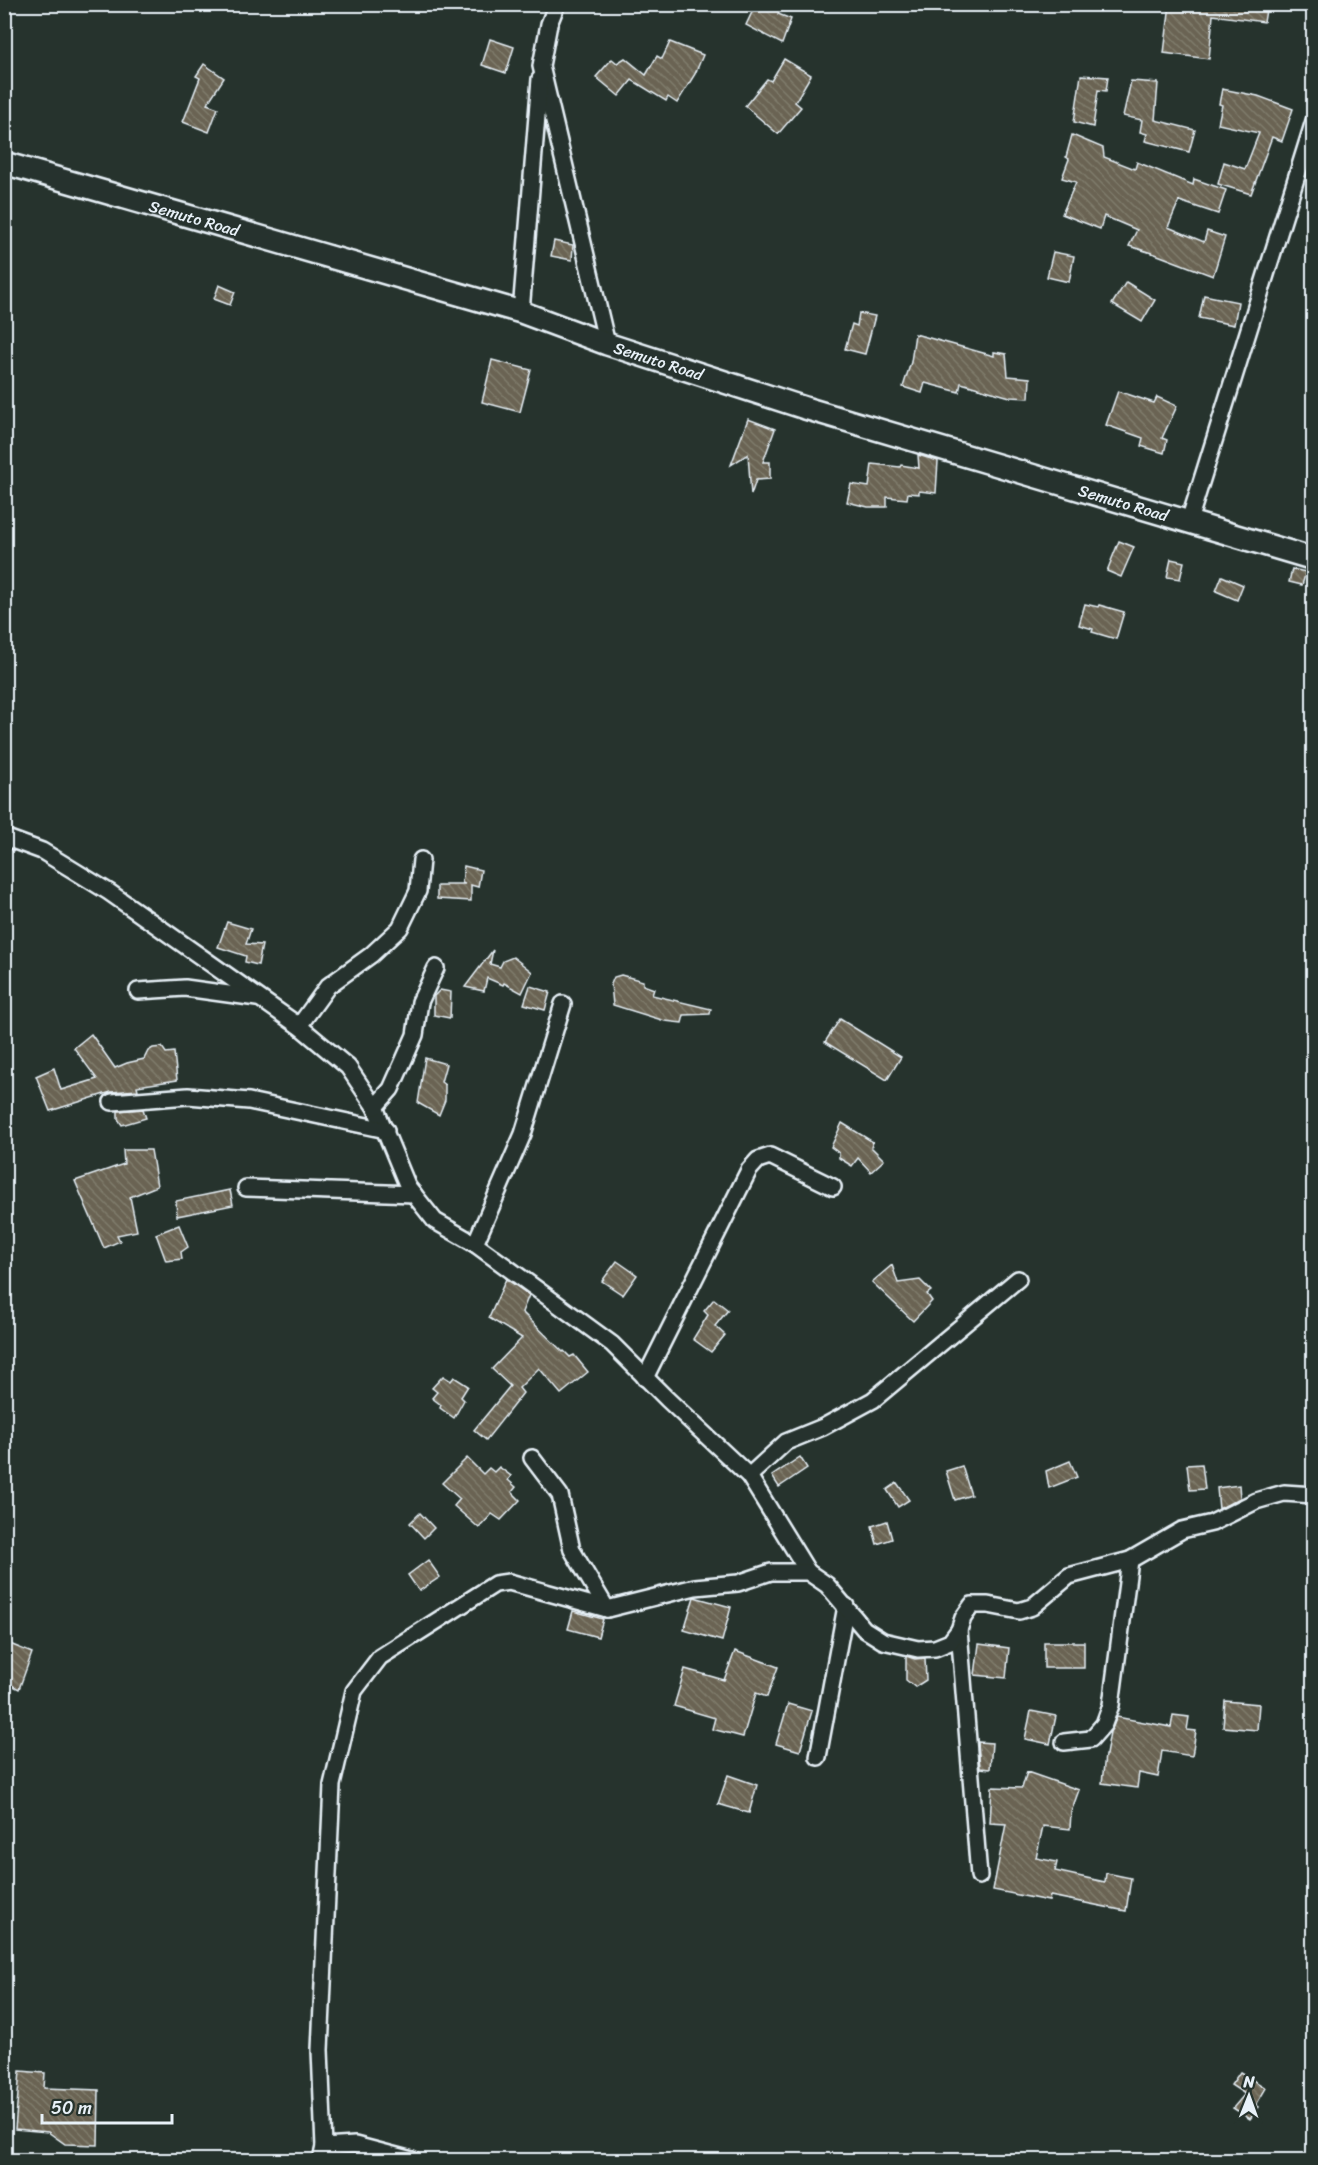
<svg xmlns="http://www.w3.org/2000/svg" width="1318" height="2165" viewBox="0 0 1318 2165" font-family="Sriracha,sans-serif">
<defs>
<pattern id="building-back-hatch" width="6" height="6" patternUnits="userSpaceOnUse" patternTransform="scale(1.5)"><rect width="6" height="6" fill="#6a6452"/><path d="M-1 5l2 2M0 0l6 6M5-1l2 2" fill="none" stroke="#7f7b6c"/></pattern>
</defs>
<rect width="100%" height="100%" fill="#26332d"/>
<filter id="ink" filterUnits="userSpaceOnUse"><feTurbulence type="fractalNoise" baseFrequency=".0167" numOctaves="2"/><feDisplacementMap in="SourceGraphic" scale="12" xChannelSelector="R" yChannelSelector="G"/><feConvolveMatrix kernelMatrix="1 2 1 2 8 2 1 2 1" color-interpolation-filters="sRGB"/></filter>
<g filter="url(#ink)">
<!-- building -->
<g fill="url(#building-back-hatch)" stroke="#e8f1f8" stroke-width="1.5">
<path d="M756,4H767L780,11L778,14L791,19L782,44L746,25Z"/>
<path d="M1170,4H1267L1264,22L1213,15L1209,59L1164,53Z"/>
<path d="M490,39L514,47L506,73L482,65Z"/>
<path d="M670,42L703,55L695,74L677,103L668,97L666,101L632,80L619,96L596,77L612,59L617,63L625,58L646,75L657,56L662,59Z"/>
<path d="M784,59L811,75L795,102L801,107L778,134L745,106L767,79L771,81Z"/>
<path d="M204,64L224,78L207,104L218,108L209,132L183,122L200,78L196,76Z"/>
<path d="M1081,75L1108,77L1106,91L1098,90L1093,127L1074,122Z"/>
<path d="M1131,81L1158,83L1155,120L1195,130L1189,152L1145,141L1147,134L1140,132L1142,120L1123,116Z"/>
<path d="M1222,89L1258,96L1293,109L1282,141L1272,137L1251,194L1218,184L1224,162L1245,169L1259,133L1218,124L1222,105L1219,104Z"/>
<path d="M1072,135L1103,148L1104,157L1135,169L1137,162L1193,185L1194,179L1226,190L1218,214L1179,201L1168,227L1204,242L1207,231L1225,237L1213,276L1155,254L1129,246L1137,230L1104,216L1100,229L1062,214L1076,182L1062,178L1069,159L1066,157Z"/>
<path d="M554,241L573,245L572,260L551,256Z"/>
<path d="M1053,252L1074,256L1069,282L1047,277Z"/>
<path d="M1126,282L1155,300L1142,322L1112,304Z"/>
<path d="M219,285L235,292L230,305L214,299Z"/>
<path d="M1204,295L1238,302L1234,325L1199,318Z"/>
<path d="M859,313L875,316L865,354L845,349L852,324L857,326Z"/>
<path d="M915,334L994,356V352L1006,354L1008,376L1030,378L1029,398L1010,397L961,383L959,392L925,383L922,393L903,387L911,362Z"/>
<path d="M492,360L531,370L520,412L482,402Z"/>
<path d="M1118,391L1154,403L1157,397L1177,406L1162,438L1167,440L1164,453L1141,446L1143,438L1106,425Z"/>
<path d="M748,419L775,429L763,462H770V479L756,480L751,495L748,454L731,465Z"/>
<path d="M918,455L938,461L936,493L919,491V494L908,493L907,499L887,497V507H868L847,502L851,484L869,487L872,464L900,467L901,465L919,468Z"/>
<path d="M1119,541L1134,547L1121,577L1107,571Z"/>
<path d="M1171,559L1184,562L1180,579L1167,577Z"/>
<path d="M1292,569L1306,572L1302,585L1289,582Z"/>
<path d="M1222,576L1243,585L1237,600L1216,591Z"/>
<path d="M1085,604L1098,607L1099,605L1124,612L1116,639L1092,632L1093,629L1079,625Z"/>
<path d="M464,866L481,870L478,887L471,885V901L437,899V886H445V884H465L462,883Z"/>
<path d="M227,922L251,929L246,944L262,945L258,965L245,962L246,956L218,947Z"/>
<path d="M493,950L490,964L500,967L503,961L513,957L532,972L522,993L504,983L503,985L487,978L484,991L465,987Z"/>
<path d="M621,975L643,981V985L654,989L652,995L711,1009L710,1014L684,1015L682,1023L665,1021L613,1005L611,984L614,977Z"/>
<path d="M530,986L550,992L545,1010L524,1004Z"/>
<path d="M440,990L451,992L450,1018L434,1015V996Z"/>
<path d="M840,1019L901,1057L887,1080L825,1042Z"/>
<path d="M91,1034L115,1068L127,1063L144,1059L148,1051L153,1048L162,1047L166,1053L174,1052L177,1080L137,1086L138,1090L111,1092L50,1111L36,1076L54,1068L61,1090L97,1079L74,1048Z"/>
<path d="M425,1058L446,1064L441,1082L445,1085V1100L439,1115L418,1103Z"/>
<path d="M143,1109L146,1118L122,1125L118,1119V1111Z"/>
<path d="M842,1123L873,1142L871,1147L884,1160L871,1172L858,1158L852,1166L839,1158V1153L831,1147Z"/>
<path d="M123,1150H151L157,1186L130,1197L137,1231L117,1235L120,1241L104,1248L75,1181L124,1164Z"/>
<path d="M230,1190L233,1205L177,1216L176,1201Z"/>
<path d="M179,1225L188,1247L181,1252L182,1259L166,1261L156,1234Z"/>
<path d="M617,1261L637,1275L623,1295L602,1281Z"/>
<path d="M892,1265L898,1283L920,1280L931,1291L927,1294L932,1301L913,1321L872,1282Z"/>
<path d="M506,1279L529,1295L522,1312L563,1352L564,1351L570,1357L574,1355L588,1372L561,1394L539,1368L519,1388L523,1393L486,1440L474,1430L510,1386L492,1369L522,1338L489,1318Z"/>
<path d="M714,1299L728,1310L715,1326L725,1335L711,1352L693,1339L708,1315L704,1311Z"/>
<path d="M443,1376L451,1381L454,1377L468,1386L461,1397L464,1400L454,1418L440,1408L441,1405L432,1398L437,1392L432,1388Z"/>
<path d="M800,1457L807,1468L779,1487L772,1476Z"/>
<path d="M467,1458L483,1474L489,1468L494,1472L499,1467L511,1476L508,1480L516,1487L512,1492L520,1500L501,1520L492,1514L479,1528L454,1506L460,1499L442,1483Z"/>
<path d="M1070,1461L1077,1477L1049,1488L1046,1471Z"/>
<path d="M1202,1464L1205,1489L1190,1490L1187,1465Z"/>
<path d="M962,1466L971,1495L955,1500L946,1471Z"/>
<path d="M897,1483L909,1500L898,1507L887,1490Z"/>
<path d="M1239,1485L1240,1498L1219,1509L1217,1488Z"/>
<path d="M420,1513L434,1528L424,1538L410,1523Z"/>
<path d="M887,1521L892,1539L877,1544L872,1526Z"/>
<path d="M428,1560L440,1577L419,1591L408,1575Z"/>
<path d="M694,1597L731,1607L722,1641L684,1630Z"/>
<path d="M573,1611L603,1619L598,1637L568,1629Z"/>
<rect x="1044" y="1642" width="40" height="26"/>
<path d="M10,1644L32,1653L19,1689L4,1681V1646L9,1648Z"/>
<path d="M979,1644L1009,1648L1006,1678L975,1675Z"/>
<path d="M735,1651L778,1667L767,1697L756,1693L743,1737L712,1729L715,1718L674,1706L685,1669L724,1680Z"/>
<path d="M906,1656L915,1659L925,1658L926,1680L915,1687L906,1680Z"/>
<path d="M1225,1701L1259,1704L1257,1730L1223,1727Z"/>
<path d="M788,1704L812,1711L800,1751L776,1744Z"/>
<path d="M1031,1711L1056,1716L1050,1744L1025,1739Z"/>
<path d="M1173,1715L1189,1717L1187,1730L1196,1731L1192,1756L1162,1751L1158,1777L1139,1773L1137,1788L1102,1783L1105,1755H1106L1110,1732L1117,1717L1171,1727Z"/>
<path d="M978,1742L992,1743L990,1769L980,1768Z"/>
<path d="M1027,1772L1079,1790L1071,1812L1070,1829L1043,1826L1036,1858L1057,1862L1055,1871L1105,1882L1106,1873L1131,1878L1126,1911L1050,1896L1049,1901L993,1890L1006,1824L990,1823L992,1787L1022,1788Z"/>
<path d="M728,1775L757,1785L749,1813L718,1804Z"/>
<path d="M20,2071L45,2073L44,2088L99,2090L98,2145L65,2144L48,2132L15,2129Z"/>
<path d="M1240,2072L1266,2088L1256,2105L1259,2107L1250,2119L1233,2108L1245,2094L1231,2085Z"/>
</g>
<g fill="none" stroke-linecap="round" stroke-linejoin="round">
<!-- minor casing -->
<g stroke="#e8f1f8" stroke-width="20">
<g id="minor">
<path d="M557,4L549,24L541,66L607,344"/>
<path d="M521,312L540,79"/>
<path d="M1189,521L1314,121"/>
<path d="M4,837L42,851L109,892L299,1026L348,1067L375,1107L408,1187L435,1221L475,1244L612,1344L667,1399L749,1476L808,1572"/>
<path d="M138,991L185,988L257,998"/>
<path d="M299,1026L328,986L371,955L400,928L418,891L421,860"/>
<path d="M112,1102L188,1096L249,1101L386,1130"/>
<path d="M375,1107L391,1089L415,1035L420,1002L436,968"/>
<path d="M246,1188L414,1194"/>
<path d="M475,1244L523,1134L563,1004"/>
<path d="M645,1378L749,1170L758,1160L770,1156L833,1187"/>
<path d="M532,1458L560,1495L572,1550L607,1609"/>
<path d="M749,1476L786,1442L823,1427L873,1400L1018,1279"/>
<path d="M959,1630L979,1876"/>
<path d="M1064,1742L1091,1739L1104,1724L1111,1705L1130,1560"/>
<path d="M818,1757L846,1606"/>
<path d="M324,2147L355,2145L412,2160"/>
<path d="M321,2160L324,2147L320,2050L332,1785L354,1691L380,1657L495,1584L509,1582L607,1609L695,1587L738,1583L771,1572H808L827,1585L864,1629L883,1641L918,1649L935,1648L950,1642L959,1630L963,1618L972,1605H988L1019,1611L1032,1607L1069,1576L1130,1560L1182,1530L1212,1523L1256,1501L1284,1493L1314,1495"/>
</g>
</g>
<!-- secondary casing -->
<g stroke="#e8f1f8" stroke-width="26">
<g id="secondary">
<path id="s1" d="M4,163L521,312L607,344L805,408L1314,559"/>
</g>
</g>
<!-- minor -->
<use href="#minor" stroke="#26332d" stroke-width="15"/>
<!-- secondary -->
<use href="#secondary" stroke="#26332d" stroke-width="21"/>
</g>
</g>
<g text-anchor="middle" dominant-baseline="central" stroke-width="4.5" stroke-linejoin="round" paint-order="stroke">
<!-- street labels -->
<g font-size="16" fill="#e8f1f8" stroke="#26332d">
<text stroke="none"><textPath href="#s1" startOffset="198">Semuto Road</textPath></text>
<text stroke="none"><textPath href="#s1" startOffset="684">Semuto Road</textPath></text>
<text stroke="none"><textPath href="#s1" startOffset="1170">Semuto Road</textPath></text>
</g>
</g>
<!-- margin -->
<rect width="1318" height="2165" fill="none" stroke="#26332d" stroke-width="24"/>
<rect x="12" y="12" width="1294" height="2141" fill="none" stroke="#e8f1f8" stroke-width="2" filter="url(#ink)"/>
<!-- north arrow -->
<g transform="translate(1249 2096) rotate(1)" stroke="#26332d" stroke-width="4.5" paint-order="stroke">
<path d="M0-4.5L10 22L0 15L-10 22Z" fill="#e8f1f8"/>
<text y="-9" font-size="16" font-weight="bold" text-anchor="middle" fill="#e8f1f8">N</text>
</g>
<!-- scale -->
<path d="M42 2114v9h130v-9" fill="none" stroke="#e8f1f8" stroke-width="3"/>
<text x="51" y="2114" font-size="18" fill="#e8f1f8" stroke="#26332d" stroke-width="4.5" paint-order="stroke">50 m</text>
</svg>
